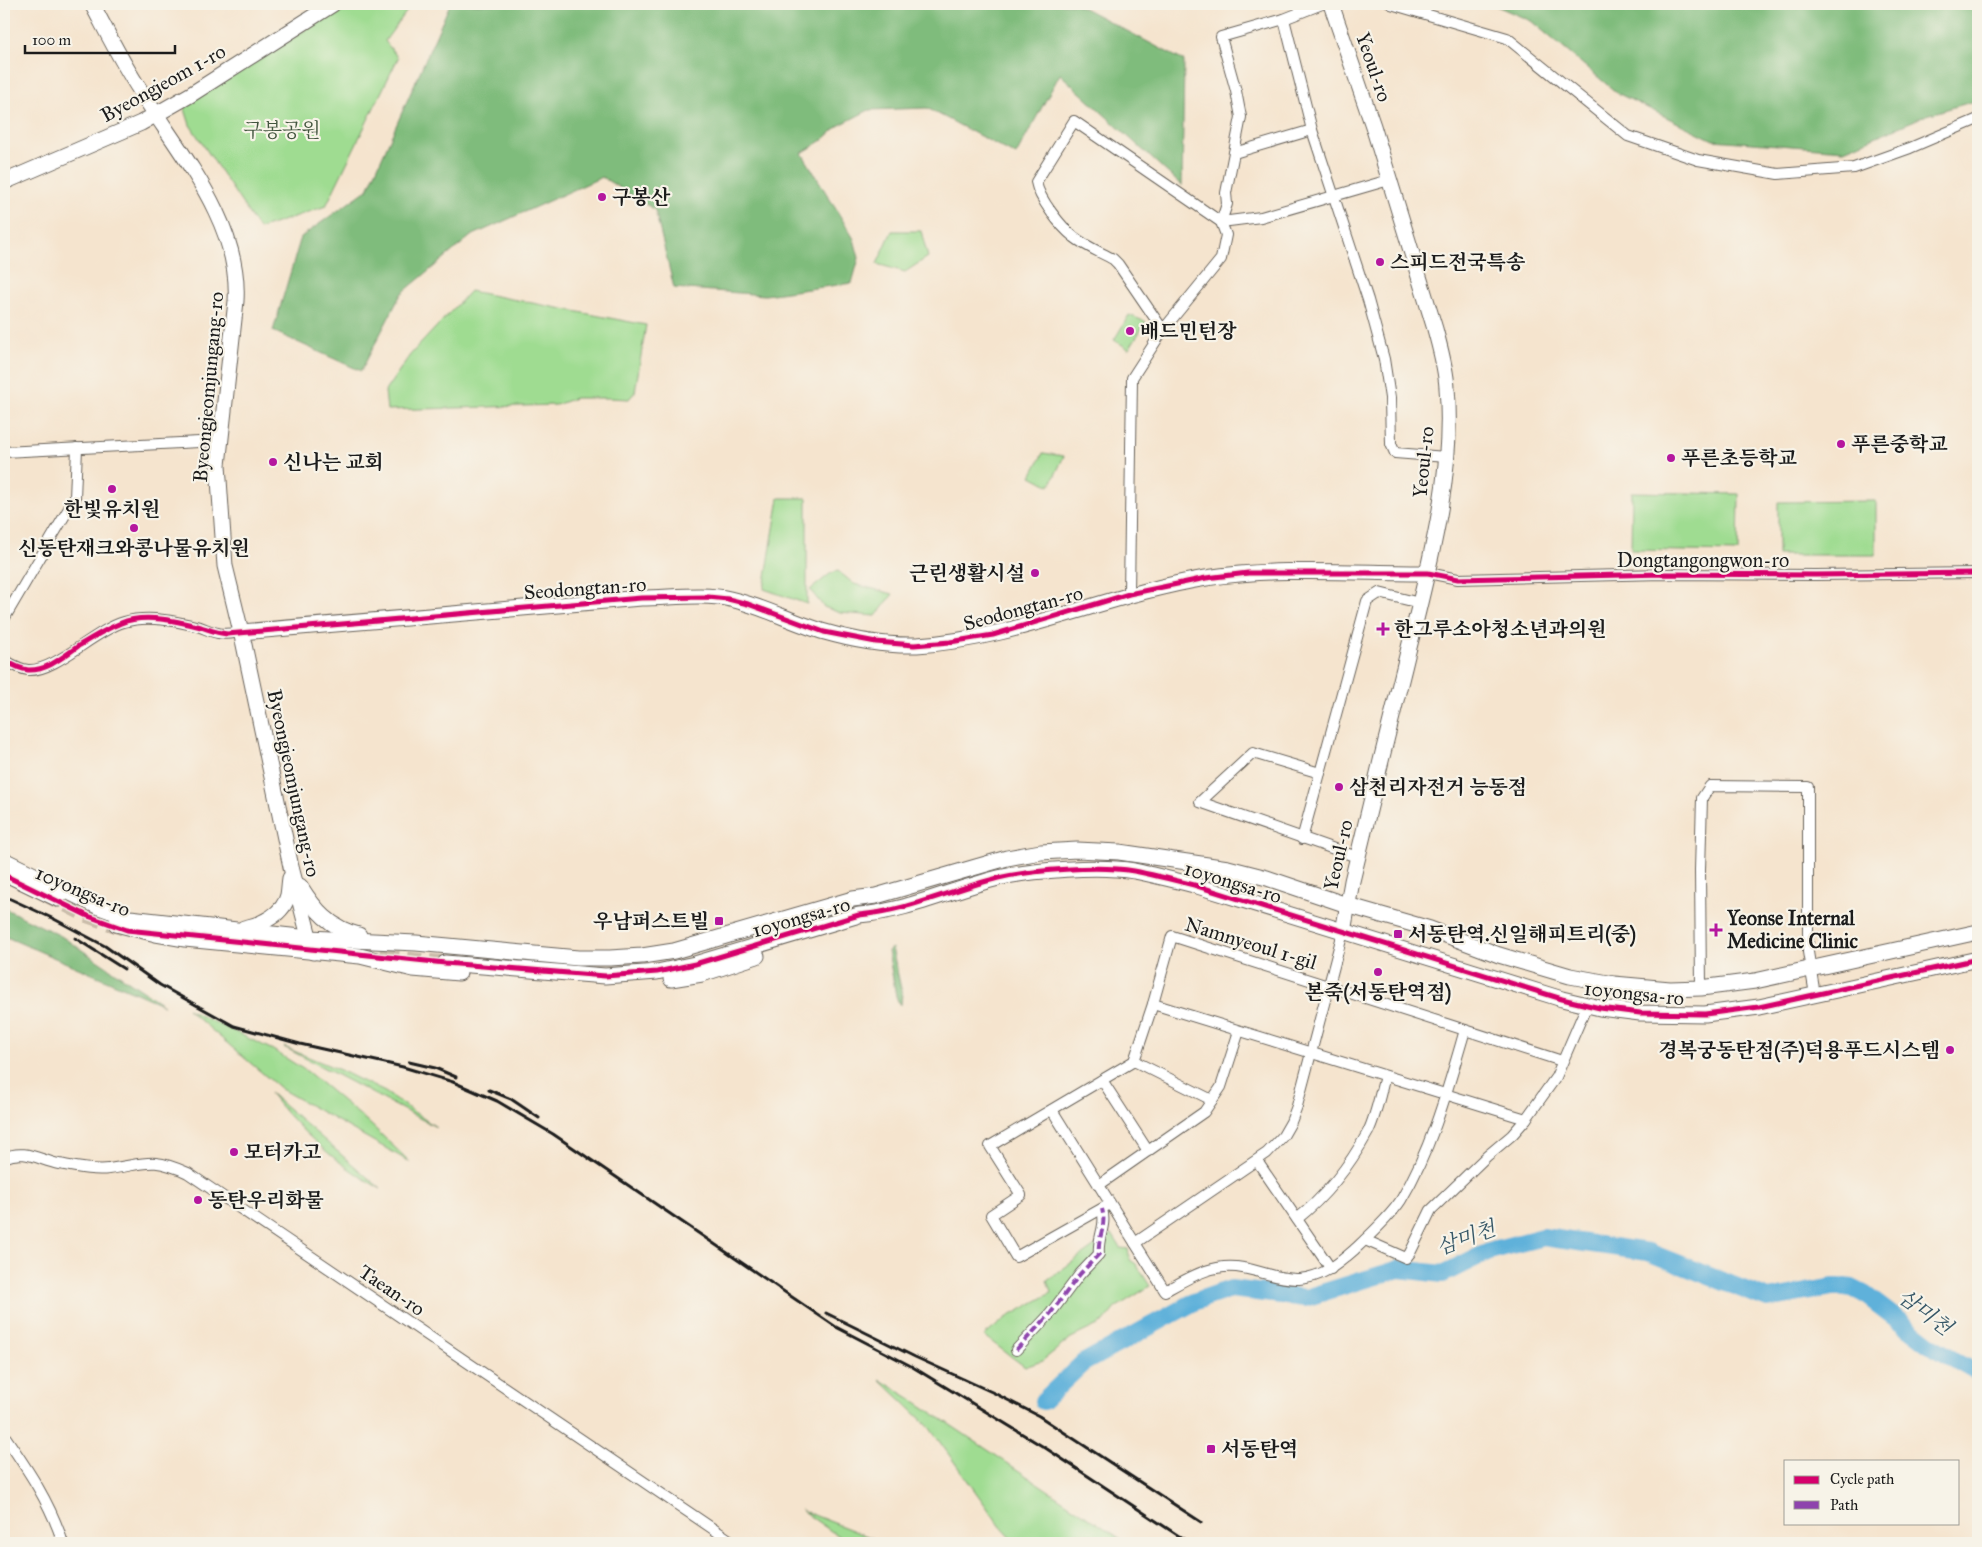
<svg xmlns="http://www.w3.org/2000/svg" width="1982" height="1547" viewBox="0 0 1982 1547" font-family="'IM FELL Great Primer','Noto Serif KR',serif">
<rect width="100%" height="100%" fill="#f7f3e8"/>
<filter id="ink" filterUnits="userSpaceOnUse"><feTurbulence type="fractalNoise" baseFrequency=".02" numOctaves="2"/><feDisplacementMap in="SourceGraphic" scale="10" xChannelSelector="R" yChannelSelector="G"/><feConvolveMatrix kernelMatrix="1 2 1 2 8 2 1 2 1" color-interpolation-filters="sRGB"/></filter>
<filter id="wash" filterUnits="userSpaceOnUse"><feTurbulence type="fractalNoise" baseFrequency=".0096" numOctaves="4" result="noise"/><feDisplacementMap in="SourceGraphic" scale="20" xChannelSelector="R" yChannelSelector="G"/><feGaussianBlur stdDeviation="1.12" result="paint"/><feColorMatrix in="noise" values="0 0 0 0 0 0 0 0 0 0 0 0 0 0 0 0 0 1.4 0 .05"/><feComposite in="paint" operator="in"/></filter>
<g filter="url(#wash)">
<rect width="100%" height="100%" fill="#f5e4ce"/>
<!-- green -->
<g fill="#9fdc91" stroke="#5e7c56">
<path d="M346,4H412L385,41L398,58L326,206L259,229L190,125L184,106Z"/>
<path d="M892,231H921L928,257L905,272L877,264Z"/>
<path d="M470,291L646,325L635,392L629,399L609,398H575L556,405L387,410L385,391L410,355Z"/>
<path d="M1129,315L1146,322L1129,349L1114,340Z"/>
<path d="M1043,453L1064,456L1050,486L1031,476Z"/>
<path d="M1632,492L1739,494L1738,552L1631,550Z"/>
<path d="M779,498H807V604L764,589Z"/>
<path d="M1876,501V555H1778V502Z"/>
<path d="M838,571L854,584L893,594L876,616L840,613L824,607L810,590L831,573Z"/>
<path d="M187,1009L273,1050L308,1072L367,1121L410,1162L281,1089Z"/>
<path d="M284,1047L340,1070L385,1092L436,1127Z"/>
<path d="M270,1093L381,1189C338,1165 300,1132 270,1093Z"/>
<path d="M1112,1234L1121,1248L1128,1249L1130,1260L1136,1264L1150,1286L1115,1308L1104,1322L1071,1338L1042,1361L1025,1367L984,1336L1006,1318L1051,1293L1047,1280Z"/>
<path d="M879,1379L913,1400L1127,1543H1016L1001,1527L929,1427Z"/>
<path d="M801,1510L885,1543H848Z"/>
</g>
<!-- forest -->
<g fill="#7fbc7b" stroke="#4e6c4c">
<path d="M450,4H1076L1184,61L1182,186L1060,74L1016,155L927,108L869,110L838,126L823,140L802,153L854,239L859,258L852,283L765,295L674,288L655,210L602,177L471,236L401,294L361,371L273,331L301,237L368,189Z"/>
<path d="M1492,4H1978V100L1927,115L1844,150L1713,140L1617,93L1531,21Z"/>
<path d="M4,908L61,936L164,1005L4,936Z"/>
<path d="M892,948L902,993L901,1004H899L896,996L888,951Z"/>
</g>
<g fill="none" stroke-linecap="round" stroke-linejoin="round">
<!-- river -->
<g stroke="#5fb1da" stroke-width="18">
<path d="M1845,1287L1852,1288L1864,1294L1936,1349L1978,1373"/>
<path d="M1043,1401L1083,1363L1196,1301L1231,1289L1305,1298L1399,1269L1443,1274L1489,1251L1543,1237L1648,1252L1768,1299L1833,1287H1840"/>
</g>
</g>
</g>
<g filter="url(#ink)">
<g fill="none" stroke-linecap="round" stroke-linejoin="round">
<!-- secondary-tunnel -->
<g stroke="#cabcaa" stroke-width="15" stroke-dasharray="15 8" stroke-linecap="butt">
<path d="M46,895L88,916L128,930"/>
<path d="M334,946L396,952"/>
<path d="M384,957L445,963"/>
</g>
<!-- street casing -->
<g stroke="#68625a" stroke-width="12">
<g id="street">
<path d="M1322,4L1284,19L1221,37L1236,91L1241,117L1226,193L1227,204L1221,222L1261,217L1389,180"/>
<path d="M1391,4L1507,38L1628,136L1698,160L1778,174L1854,168L1910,148L1978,119"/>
<path d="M1284,19L1312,130L1368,300L1384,359L1390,398L1391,444L1395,453L1446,457"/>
<path d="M1234,153L1312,130"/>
<path d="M4,452L219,441"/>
<path d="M1428,573L1458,579L1663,574L1816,575L1978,573"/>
<path d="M1129,594L1132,378L1163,330L1221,259L1226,235L1221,222L1074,121L1036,182C1039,199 1061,227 1074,237C1085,246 1100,252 1113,259L1118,264L1163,330"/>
<path d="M4,619L75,498L77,448"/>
<path d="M4,660C11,664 19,669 28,670C55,672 95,630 124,622C148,615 176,621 200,627C206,629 212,632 218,633C226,635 234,633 241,632"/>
<path d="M1320,773L1253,753L1200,802L1357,857"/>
<path d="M1302,839L1367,601L1379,593L1420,603"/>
<path d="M1701,988L1700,870L1702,798L1710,786L1808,787V952L1815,995"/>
<path d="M1153,1004L1526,1119"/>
<path d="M1134,1061L1212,1100"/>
<path d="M1102,1080L1148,1151"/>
<path d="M1052,1110L1165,1291C1190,1277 1214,1262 1243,1268C1261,1271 1280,1280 1299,1279C1322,1277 1337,1265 1354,1250C1369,1236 1390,1217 1401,1200C1432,1148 1448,1088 1465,1030"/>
<path d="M4,1158C24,1148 39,1160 59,1164C76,1167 93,1171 109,1169C146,1164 151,1156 188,1173L734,1543"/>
<path d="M1257,1161L1331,1269"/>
<path d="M1099,1185L1204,1112L1221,1087L1239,1031"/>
<path d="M1110,1204L1016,1257L991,1215L1021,1195L990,1146L1134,1061L1153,1004L1172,936L1562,1061"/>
<path d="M1297,1219C1326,1196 1350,1165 1368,1132C1376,1116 1380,1094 1385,1076"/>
<path d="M1365,1240L1406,1258L1410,1253L1431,1210L1487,1156L1512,1135L1526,1119L1556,1077L1587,1005"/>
<path d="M1135,1243L1267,1153L1283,1136L1291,1122L1297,1106L1343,932"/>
<path d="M1016,1350L1050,1314L1080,1274L1099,1254C1097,1237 1107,1227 1102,1209"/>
<path d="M4,1435C28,1470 50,1502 63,1543"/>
</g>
</g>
<!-- secondary casing -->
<g stroke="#68625a" stroke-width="17">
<g id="secondary">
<path d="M92,4C107,32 122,63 140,90C179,153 241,222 236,301L218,465L225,566L243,640L291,867L313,952"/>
<path d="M1331,4L1373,126L1435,329C1440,348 1446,368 1447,388C1455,478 1426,577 1405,664C1387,736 1369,809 1352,881L1343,932"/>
<path d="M4,182L141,123L190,95L333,4"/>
<path d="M241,632L641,598C670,598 702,593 730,599C763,606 793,623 825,632C853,640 887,646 917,645C1017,639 1108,594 1206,578C1277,567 1356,573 1428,573"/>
<path d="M4,860L99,907L130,918L309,938L416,943L578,958H610L642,956L674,951L853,899L876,896L1007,858L1041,852L1077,850L1119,852L1228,868L1267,878L1347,905L1430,929L1499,955L1570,976L1614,984L1670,989L1701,988L1755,981L1978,932"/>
<path d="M4,873L58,899"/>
<path d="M300,886C314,909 331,929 359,935"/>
<path d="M116,924L156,934L185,939L360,956L413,969L459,973"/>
<path d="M244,928C261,925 284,914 288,895C289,890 289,884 290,878"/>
<path d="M445,963L605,976L657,972L695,964L859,915C907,911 951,890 998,878C1032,870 1100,865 1134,871C1154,875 1174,880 1194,885L1562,999L1600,1008L1640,1013L1705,1014L1759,1007L1978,959"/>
<path d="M671,979L702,974L757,956"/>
</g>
</g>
<!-- street -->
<use href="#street" stroke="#fff" stroke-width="10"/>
<!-- secondary -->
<use href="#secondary" stroke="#fff" stroke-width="15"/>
<!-- rail -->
<g stroke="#1c1c1c" stroke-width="3">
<path d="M4,896L54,919L105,946L160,985L234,1026L300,1044L403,1067L453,1082L497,1101L553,1134L836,1327L911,1366L952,1391L1047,1449L1185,1540"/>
<path d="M75,938L124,969"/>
<path d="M409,1062L435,1068L456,1077"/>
<path d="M489,1090L511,1099L539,1118"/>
<path d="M826,1313L915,1357L994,1393L1039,1416L1201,1522"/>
</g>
<!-- quiet -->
<path stroke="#8e44ad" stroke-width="4" stroke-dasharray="8 4" stroke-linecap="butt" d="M1016,1350L1050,1314L1080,1274L1099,1254C1097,1237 1107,1227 1102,1209"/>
<!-- cycleway casing -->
<g stroke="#f7f3e8" stroke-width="8">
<g id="cycleway">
<path d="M4,660C11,664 19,669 28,670C48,671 65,655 80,645C93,637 106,629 121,623C144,613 177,621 201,627C210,630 217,633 227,634L641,598L708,597L728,599L748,604L824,632L876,642L914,645L950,642L993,635L1129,594L1206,578L1248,573H1428L1458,579L1663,574L1816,575L1978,573"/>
<path d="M4,875L88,916L127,930L445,963L605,976L657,972L695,964L859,915C907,911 951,890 998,878C1032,870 1100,865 1134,871C1154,875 1174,880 1194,885L1562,999L1600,1008L1640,1013L1705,1014L1759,1007L1978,959"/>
</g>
</g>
<!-- cycleway -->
<use href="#cycleway" stroke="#d6006c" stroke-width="5"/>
</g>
</g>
<!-- markers -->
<g fill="#b5179e" stroke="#f7f3e8" stroke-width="2">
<circle cx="602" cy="197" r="5"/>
<circle cx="1380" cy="262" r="5"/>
<circle cx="1130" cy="331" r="5"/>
<circle cx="1841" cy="444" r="5"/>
<circle cx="1671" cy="458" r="5"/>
<circle cx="273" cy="462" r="5"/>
<circle cx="112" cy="489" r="5"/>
<circle cx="134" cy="528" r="5"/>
<circle cx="1035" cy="573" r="5"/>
<path d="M1380.5 621.5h5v5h5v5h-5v5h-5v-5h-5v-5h5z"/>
<circle cx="1339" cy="787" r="5"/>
<rect x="714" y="916" width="10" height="10" rx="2.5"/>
<path d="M1713.5 922.5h5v5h5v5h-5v5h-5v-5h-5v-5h5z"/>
<rect x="1393" y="929" width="10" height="10" rx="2.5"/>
<circle cx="1378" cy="972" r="5"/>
<circle cx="1950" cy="1050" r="5"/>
<circle cx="234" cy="1152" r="5"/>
<circle cx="198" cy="1200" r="5"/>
<rect x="1206" y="1444" width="10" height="10" rx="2.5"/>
</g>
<g text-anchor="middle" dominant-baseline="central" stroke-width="4.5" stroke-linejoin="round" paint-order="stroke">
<!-- street labels -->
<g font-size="20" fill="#1c1c1c" stroke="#f7f3e8">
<text transform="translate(1374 67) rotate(71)">Yeoul-ro</text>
<text transform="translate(163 83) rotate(-29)">Byeongjeom 1-ro</text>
<text transform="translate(208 387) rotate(-85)">Byeongjeomjungang-ro</text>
<text transform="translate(1423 462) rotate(-84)">Yeoul-ro</text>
<text x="1703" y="560">Dongtangongwon-ro</text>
<text transform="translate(585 588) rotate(-4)">Seodongtan-ro</text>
<text transform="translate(1023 608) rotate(-15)">Seodongtan-ro</text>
<text transform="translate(294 783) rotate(78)">Byeongjeomjungang-ro</text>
<text transform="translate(1338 855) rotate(-77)">Yeoul-ro</text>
<text transform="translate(1233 882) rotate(17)">10yongsa-ro</text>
<text transform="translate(83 891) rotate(23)">10yongsa-ro</text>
<text transform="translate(801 917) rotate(-16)">10yongsa-ro</text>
<text transform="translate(1251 943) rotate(17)">Namnyeoul 1-gil</text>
<text transform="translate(1634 993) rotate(6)">10yongsa-ro</text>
<text transform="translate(392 1290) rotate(34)">Taean-ro</text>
</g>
<!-- park labels -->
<g font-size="20" fill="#43563f" stroke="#f7f3e8">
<text x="282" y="130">구봉공원</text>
</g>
<!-- poi labels -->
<g font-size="20" font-weight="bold" fill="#1c1c1c" stroke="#f7f3e8" text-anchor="start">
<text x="612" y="197">구봉산</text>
<text x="1390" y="262">스피드전국특송</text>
<text x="1140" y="331">배드민턴장</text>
<text x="1851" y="444">푸른중학교</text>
<text x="1681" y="458">푸른초등학교</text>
<text x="283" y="462">신나는 교회</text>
<text x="112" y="509" text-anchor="middle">한빛유치원</text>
<text x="134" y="548" text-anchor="middle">신동탄재크와콩나물유치원</text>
<text x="1025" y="573" text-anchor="end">근린생활시설</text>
<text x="1394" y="629">한그루소아청소년과의원</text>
<text x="1349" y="787">삼천리자전거 능동점</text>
<text x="1727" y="918">Yeonse Internal<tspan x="1727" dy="23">Medicine Clinic</tspan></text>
<text x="709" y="921" text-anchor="end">우남퍼스트빌</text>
<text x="1408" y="934">서동탄역.신일해피트리(중)</text>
<text x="1378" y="992" text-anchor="middle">본죽(서동탄역점)</text>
<text x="1940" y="1050" text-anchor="end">경복궁동탄점(주)덕용푸드시스템</text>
<text x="244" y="1152">모터카고</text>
<text x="208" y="1200">동탄우리화물</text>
<text x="1221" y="1449">서동탄역</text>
</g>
<!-- water labels -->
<g font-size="21" font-style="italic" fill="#375868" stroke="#f7f3e8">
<text transform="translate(1466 1238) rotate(-20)">삼미천</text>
<text transform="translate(1925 1312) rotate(37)">삼미천</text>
</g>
</g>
<!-- margin -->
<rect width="1982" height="1547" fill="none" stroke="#f7f3e8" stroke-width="20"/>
<!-- legend -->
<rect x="1784" y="1460" width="175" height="65" fill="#f7f3e8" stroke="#9f9d96"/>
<rect x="1794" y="1476" width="25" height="8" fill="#d6006c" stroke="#9f9d96"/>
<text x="1830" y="1484" font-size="15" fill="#1c1c1c">Cycle path</text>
<rect x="1794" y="1501" width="25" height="8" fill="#8e44ad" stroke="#9f9d96"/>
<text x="1830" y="1510" font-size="15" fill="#1c1c1c">Path</text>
<!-- scale -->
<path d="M25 45v8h150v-8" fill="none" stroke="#1c1c1c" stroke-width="2.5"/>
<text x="32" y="45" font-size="15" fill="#1c1c1c" stroke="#f7f3e8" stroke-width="4" paint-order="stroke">100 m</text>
</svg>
